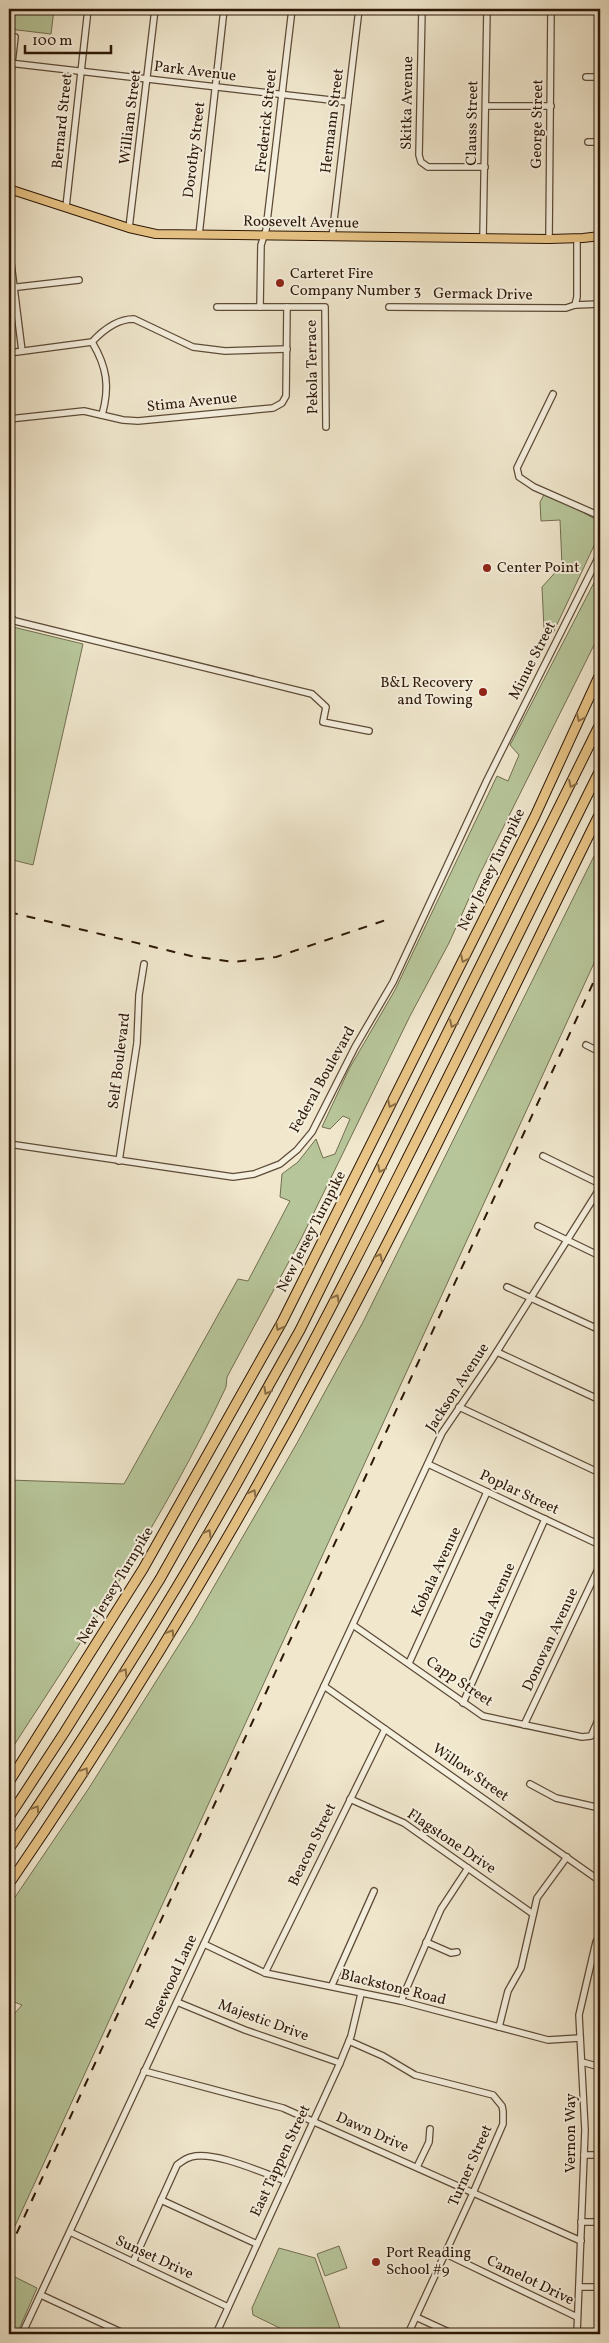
<svg xmlns="http://www.w3.org/2000/svg" width="609" height="2343" viewBox="0 0 609 2343" font-family="Vollkorn,serif">
<rect width="100%" height="100%" fill="#f0e7cd"/>
<filter id="stains"><feTurbulence type="fractalNoise" baseFrequency=".004" numOctaves="4"/><feColorMatrix values="0 0 0 0 .2 0 0 0 0 .09 0 0 0 0 .02 0 0 0 .5 -.17"/></filter>
<radialGradient id="worn" r=".72"><stop offset=".6" stop-color="#630" stop-opacity="0"/><stop offset="1" stop-color="#630" stop-opacity=".3"/></radialGradient>
<!-- green -->
<g fill="#b7c69a" stroke="#726e50">
<path d="M9,9H54L51,34L9,29Z"/>
<path d="M546,491L600,522V533L553,633L544,629L542,587L562,565L560,520L541,521L540,502Z"/>
<path d="M600,571V633L480,874L449,943L410,1016L301,1239L227,1377L226,1387C166,1515 86,1634 9,1753V1480L124,1484L238,1279L248,1281L290,1201L280,1197L282,1174L298,1162L316,1139L323,1158L335,1154L350,1119L343,1116L330,1129L322,1127L349,1069L395,990L497,776L508,781L519,755L510,745Z"/>
<path d="M9,626L83,644L33,865L9,859Z"/>
<path d="M600,844V950L9,2239V2020L22,2005L9,2000V1906L89,1788L194,1621L297,1443L363,1322Z"/>
<path d="M339,2246L347,2268L325,2276L317,2254Z"/>
<path d="M279,2248L315,2258L342,2334H292L253,2315L252,2308Z"/>
<path d="M15,2277L37,2288L17,2334H9V2290Z"/>
</g>
<g fill="none" stroke-linecap="round" stroke-linejoin="round">
<!-- minor casing -->
<g stroke="#5d4b38" stroke-width="8">
<g id="minor">
<path d="M422,9L419,155L421,162L428,167H485"/>
<path d="M589,11H600"/>
<path d="M9,63L348,102"/>
<path d="M586,77H600"/>
<path d="M9,89L15,37"/>
<path d="M486,106H551"/>
<path d="M588,142H600"/>
<path d="M66,207L88,9"/>
<path d="M129,228L155,9"/>
<path d="M199,235L224,9"/>
<path d="M332,237L359,9"/>
<path d="M483,238L487,9"/>
<path d="M549,239L551,9"/>
<path d="M9,247L22,351"/>
<path d="M9,288L79,280"/>
<path d="M575,305L577,297V239"/>
<path d="M217,307H325L326,427"/>
<path d="M260,307L261,245L266,230L292,9"/>
<path d="M389,307L566,308L575,305L600,304"/>
<path d="M92,342C107,367 110,387 102,415"/>
<path d="M9,353L92,342C103,330 117,319 134,319L193,347L225,351L287,349"/>
<path d="M553,394L517,468L519,477L534,487L600,516"/>
<path d="M9,419L84,411L123,420L138,421L273,408L282,403L286,396L287,307"/>
<path d="M9,616L15,621L312,694L326,707L323,722L369,731"/>
<path d="M586,1045L600,1052"/>
<path d="M9,1144L233,1177L254,1174L280,1164L297,1150L312,1132L355,1047L393,982L487,780L600,554"/>
<path d="M543,1156L600,1184"/>
<path d="M119,1161L137,1043L139,995L144,964"/>
<path d="M538,1226L600,1256"/>
<path d="M507,1287L600,1330"/>
<path d="M497,1352L600,1400"/>
<path d="M459,1407L600,1473"/>
<path d="M428,1464L600,1545"/>
<path d="M353,1625L483,1716L582,1737L591,1736L600,1716"/>
<path d="M409,1663L487,1492"/>
<path d="M324,1686L600,1881"/>
<path d="M463,1703L545,1519"/>
<path d="M524,1725L600,1565"/>
<path d="M530,1784L556,1798L600,1808"/>
<path d="M350,1799L404,1823L533,1914"/>
<path d="M426,1942L451,1953L457,1952"/>
<path d="M204,1944L265,1973L401,2001L548,2040L580,2038"/>
<path d="M265,1973L385,1729"/>
<path d="M332,1985L374,1891"/>
<path d="M401,2001L441,1909L468,1868"/>
<path d="M177,2002L245,2030L340,2063"/>
<path d="M499,2027L508,1991L521,1968L537,1898L567,1857"/>
<path d="M349,2041L383,2056L415,2075L493,2095L502,2106L503,2111V2124L473,2193L408,2334"/>
<path d="M582,2062L600,2067"/>
<path d="M144,2071L283,2108L581,2241"/>
<path d="M584,2155H600"/>
<path d="M417,2167L429,2142L430,2129"/>
<path d="M161,2200L257,2244"/>
<path d="M581,2222H600"/>
<path d="M70,2232L228,2307"/>
<path d="M446,2254L577,2317"/>
<path d="M133,2262L177,2165C181,2162 186,2158 191,2157C213,2150 263,2173 286,2181"/>
<path d="M579,2287H600"/>
<path d="M41,2295L125,2334"/>
<path d="M416,2317L453,2334"/>
<path d="M22,2334L442,1433L491,1361L600,1188"/>
<path d="M216,2334L340,2063L351,2036L361,1994"/>
<path d="M577,2334L585,2130L579,2015L596,1942L600,1935"/>
</g>
</g>
<!-- major casing -->
<g stroke="#2c1707" stroke-width="10">
<path id="major" d="M9,189L129,228L156,234L549,239L583,238L600,236"/>
</g>
<!-- highway casing -->
<g stroke="#2c1707" stroke-width="11">
<g id="highway">
<path d="M9,1782L143,1569L282,1322L535,816L600,674"/>
<path d="M9,1817L64,1733L160,1579L300,1330L600,724"/>
<path d="M9,1849C101,1713 190,1572 268,1427C384,1211 491,989 600,770"/>
<path d="M9,1884C126,1713 233,1535 330,1352C425,1175 511,993 600,813"/>
</g>
</g>
<!-- minor -->
<use href="#minor" stroke="#f5efde" stroke-width="5.5"/>
<!-- major -->
<use href="#major" stroke="#e8c486" stroke-width="8"/>
<!-- highway -->
<use href="#highway" stroke="#e8c486" stroke-width="9"/>
<!-- rail -->
<g stroke="#2c1707" stroke-width="2" stroke-dasharray="9 9" stroke-linecap="butt">
<path d="M9,912L191,956L234,962L276,957L392,918"/>
<path d="M9,2250L600,968"/>
</g>
</g>
<!-- one-way arrows -->
<defs><path id="oneway-chevron" d="M-2-3.5L2.5 0L-2 3.5" fill="none" stroke-width="1.6" stroke-linecap="round" stroke-linejoin="round" transform="scale(1.25)"/></defs>
<g stroke="#8a6e46">
<use href="#oneway-chevron" transform="translate(580 718) rotate(115)"/>
<use href="#oneway-chevron" transform="translate(572 784) rotate(116)"/>
<use href="#oneway-chevron" transform="translate(464 959) rotate(116)"/>
<use href="#oneway-chevron" transform="translate(453 1024) rotate(116)"/>
<use href="#oneway-chevron" transform="translate(391 1104) rotate(116)"/>
<use href="#oneway-chevron" transform="translate(381 1169) rotate(116)"/>
<use href="#oneway-chevron" transform="translate(379 1257) rotate(-64)"/>
<use href="#oneway-chevron" transform="translate(336 1298) rotate(-62)"/>
<use href="#oneway-chevron" transform="translate(279 1327) rotate(118)"/>
<use href="#oneway-chevron" transform="translate(267 1391) rotate(119)"/>
<use href="#oneway-chevron" transform="translate(253 1493) rotate(-61)"/>
<use href="#oneway-chevron" transform="translate(208 1533) rotate(-60)"/>
<use href="#oneway-chevron" transform="translate(171 1633) rotate(-59)"/>
<use href="#oneway-chevron" transform="translate(124 1672) rotate(-58)"/>
<use href="#oneway-chevron" transform="translate(85 1771) rotate(-57)"/>
<use href="#oneway-chevron" transform="translate(36 1809) rotate(-57)"/>
</g>
<!-- markers -->
<g fill="#8f2418" stroke="#f5efde" stroke-width="2">
<circle cx="280" cy="283" r="5"/>
<circle cx="487" cy="568" r="5"/>
<circle cx="483" cy="692" r="5"/>
<circle cx="376" cy="2262" r="5"/>
</g>
<g text-anchor="middle" dominant-baseline="central" stroke-width="4" stroke-linejoin="round" paint-order="stroke">
<!-- street labels -->
<g font-size="15" fill="#2c1707" stroke="#f5efde">
<text transform="translate(195 72) rotate(7)">Park Avenue</text>
<text transform="translate(408 103) rotate(-89)">Skitka Avenue</text>
<text transform="translate(131 117) rotate(-83)">William Street</text>
<text transform="translate(63 121) rotate(-84)">Bernard Street</text>
<text transform="translate(267 121) rotate(-84)">Frederick Street</text>
<text transform="translate(333 121) rotate(-83)">Hermann Street</text>
<text transform="translate(473 123) rotate(-89)">Clauss Street</text>
<text transform="translate(538 124) rotate(-89)">George Street</text>
<text transform="translate(195 150) rotate(-83)">Dorothy Street</text>
<text transform="translate(301 223) rotate(1)">Roosevelt Avenue</text>
<text transform="translate(483 295) rotate(1)">Germack Drive</text>
<text transform="translate(313 367) rotate(-91)">Pekola Terrace</text>
<text transform="translate(192 403) rotate(-6)">Stima Avenue</text>
<text transform="translate(533 661) rotate(-63)">Minue Street</text>
<text transform="translate(492 870) rotate(-64)">New Jersey Turnpike</text>
<text transform="translate(120 1061) rotate(-83)">Self Boulevard</text>
<text transform="translate(323 1080) rotate(-61)">Federal Boulevard</text>
<text transform="translate(312 1232) rotate(-63)">New Jersey Turnpike</text>
<text transform="translate(458 1388) rotate(-57)">Jackson Avenue</text>
<text transform="translate(519 1493) rotate(25)">Poplar Street</text>
<text transform="translate(437 1572) rotate(-65)">Kobala Avenue</text>
<text transform="translate(116 1586) rotate(-59)">New Jersey Turnpike</text>
<text transform="translate(493 1606) rotate(-66)">Ginda Avenue</text>
<text transform="translate(551 1640) rotate(-65)">Donovan Avenue</text>
<text transform="translate(459 1682) rotate(34)">Capp Street</text>
<text transform="translate(470 1773) rotate(35)">Willow Street</text>
<text transform="translate(451 1842) rotate(34)">Flagstone Drive</text>
<text transform="translate(313 1845) rotate(-64)">Beacon Street</text>
<text transform="translate(172 1982) rotate(-65)">Rosewood Lane</text>
<text transform="translate(393 1988) rotate(14)">Blackstone Road</text>
<text transform="translate(263 2021) rotate(20)">Majestic Drive</text>
<text transform="translate(372 2133) rotate(24)">Dawn Drive</text>
<text transform="translate(571 2133) rotate(-90)">Vernon Way</text>
<text transform="translate(281 2161) rotate(-65)">East Tappen Street</text>
<text transform="translate(471 2166) rotate(-66)">Turner Street</text>
<text transform="translate(154 2258) rotate(25)">Sunset Drive</text>
<text transform="translate(530 2281) rotate(26)">Camelot Drive</text>
</g>
<!-- poi labels -->
<g font-size="15" fill="#2c1707" stroke="#f5efde" text-anchor="start">
<text x="290" y="274">Carteret Fire<tspan x="290" dy="17">Company Number 3</tspan></text>
<text x="497" y="568">Center Point</text>
<text x="473" y="683" text-anchor="end">B&amp;L Recovery<tspan x="473" dy="17">and Towing</tspan></text>
<text x="386" y="2253">Port Reading<tspan x="386" dy="17">School #9</tspan></text>
</g>
</g>
<!-- margin -->
<rect width="609" height="2343" fill="none" stroke="#f0e7cd" stroke-width="30"/>
<rect x="10" y="10" width="589" height="2323" fill="none" stroke="#2c1707" stroke-width="2.5"/>
<rect x="15" y="15" width="579" height="2313" fill="none" stroke="#2c1707"/>
<!-- scale -->
<path d="M25 45v8h86v-8" fill="none" stroke="#2c1707" stroke-width="2.5"/>
<text x="32" y="45" font-size="15" fill="#2c1707" stroke="#f5efde" stroke-width="4" paint-order="stroke">100 m</text>
<rect width="100%" height="100%" filter="url(#stains)"/>
<rect width="100%" height="100%" fill="url(#worn)"/>
</svg>
